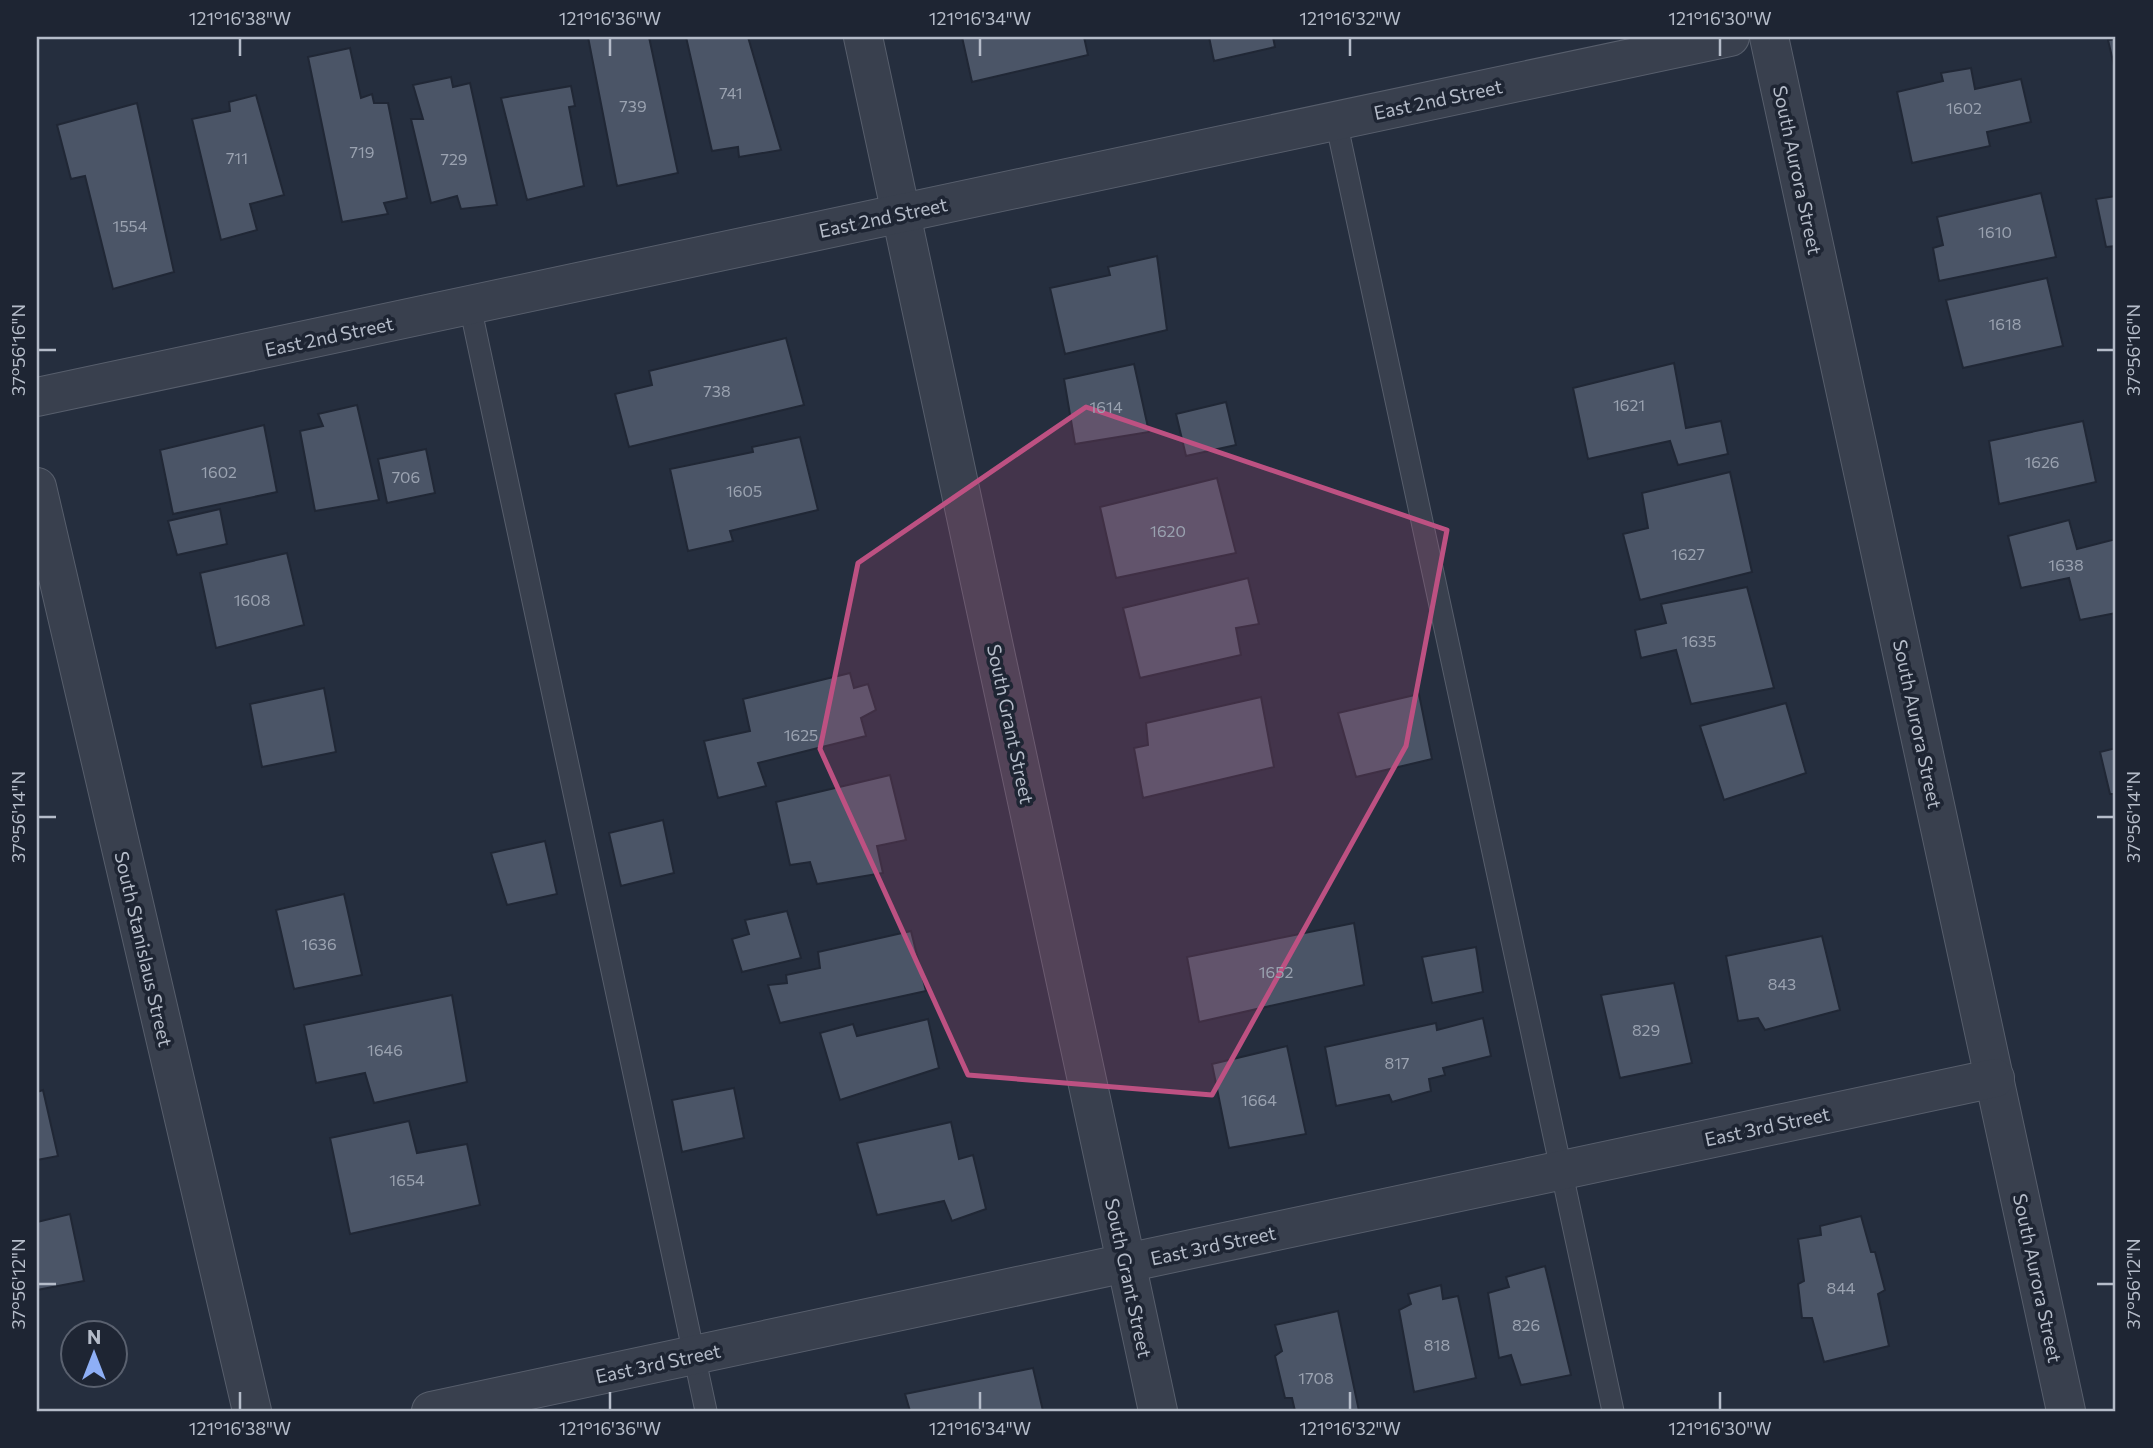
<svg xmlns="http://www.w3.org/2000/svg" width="2153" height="1448" viewBox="0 0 2153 1448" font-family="Commissioner,sans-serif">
<rect width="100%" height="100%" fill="#252e3e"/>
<!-- building -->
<g fill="#4b5567" stroke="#202735" stroke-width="2">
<path d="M588,37H649L678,173L617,186Z"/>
<path d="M686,37H748L781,150L739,157L738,147L712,151Z"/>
<path d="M962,37H1084L1088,55L972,82Z"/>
<path d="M1209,37H1273L1275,47L1214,61Z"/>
<path d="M2116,39V74L2108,40Z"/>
<path d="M350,48L361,98L372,94L374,103H388L407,198L384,203L388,214L342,222L308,57Z"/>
<path d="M1971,68L1975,89L2021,79L2031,122L1987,132L1990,146L1912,163L1897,92L1943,81L1941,73Z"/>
<path d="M451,77L453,87L470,83L497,205L461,209L457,196L431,203L411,119H423L413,85Z"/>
<path d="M571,86L575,106L569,107L584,186L527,200L501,98Z"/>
<path d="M256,95L284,195L250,204L257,230L221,240L192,119L230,111L229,102Z"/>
<path d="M137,103L174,272L113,289L85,176L71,179L57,125Z"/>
<path d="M2041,193L2056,257L1939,281L1933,248L1943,245L1937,217Z"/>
<path d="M2116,196V246L2106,247L2096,199Z"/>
<path d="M1157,256L1167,330L1065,354L1050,288L1110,275L1108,267Z"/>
<path d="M2047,278L2063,346L1963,368L1946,300Z"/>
<path d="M786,338L804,405L629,447L615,394L652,385L649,371Z"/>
<path d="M1674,363L1686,428L1721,421L1728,454L1678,465L1670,441L1588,459L1573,388Z"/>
<path d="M1134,364L1149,432L1075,444L1064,379Z"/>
<path d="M1226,402L1236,445L1186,456L1176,414Z"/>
<path d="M357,405L379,500L315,511L300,431L323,426L318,414Z"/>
<path d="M2083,421L2096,482L1999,504L1989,441Z"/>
<path d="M264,425L277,492L173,514L160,450Z"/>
<path d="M800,437L818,510L730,531L733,541L688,551L670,469L753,452L752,447Z"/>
<path d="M426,449L435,493L387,503L378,459Z"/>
<path d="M1730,472L1752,572L1640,600L1623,534L1648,528L1642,493Z"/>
<path d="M1217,478L1236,553L1116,578L1100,507Z"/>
<path d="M220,509L227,544L177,555L168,521Z"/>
<path d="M2069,520L2077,549L2116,539V613L2080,620L2069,578L2021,588L2008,536Z"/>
<path d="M287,553L304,625L216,648L200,573Z"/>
<path d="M1248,578L1259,624L1236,628L1241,655L1140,678L1123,608Z"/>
<path d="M1747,587L1774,688L1691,704L1676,650L1641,658L1635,630L1666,623L1661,604Z"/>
<path d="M850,673L854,688L868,684L876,710L861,718L866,736L758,763L766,786L718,798L704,741L750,731L743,699Z"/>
<path d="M324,688L336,752L262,767L250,704Z"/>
<path d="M1419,694L1432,759L1356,777L1338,713Z"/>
<path d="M1261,697L1274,767L1143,798L1134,748L1148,745L1146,723Z"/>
<path d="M1786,703L1806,773L1724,800L1700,726Z"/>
<path d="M2116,748V794H2110L2100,752Z"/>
<path d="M890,775L906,840L877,846L883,873L817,884L810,862L790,865L776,802Z"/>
<path d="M663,820L674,873L621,886L609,833Z"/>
<path d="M545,841L557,894L507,905L491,853Z"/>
<path d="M344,894L362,975L294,989L276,910Z"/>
<path d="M787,911L801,958L742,972L732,939L749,934L745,920Z"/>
<path d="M1354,923L1364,985L1199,1022L1187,957Z"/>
<path d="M911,931L926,991L780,1023L768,985L787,983L786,975L820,968L818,952Z"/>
<path d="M1822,936L1840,1010L1765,1030L1758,1018L1738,1021L1726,956Z"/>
<path d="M1476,947L1483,992L1432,1003L1422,957Z"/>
<path d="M1674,983L1692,1063L1620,1078L1601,995Z"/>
<path d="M452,995L467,1082L374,1103L365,1073L316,1083L304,1025Z"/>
<path d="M1483,1018L1491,1056L1443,1068L1445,1075L1429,1079L1431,1091L1392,1102L1389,1095L1336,1106L1325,1047L1436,1023L1437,1030Z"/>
<path d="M928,1019L939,1068L840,1100L820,1033L853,1024L857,1036Z"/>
<path d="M1287,1046L1306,1134L1229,1148L1212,1064Z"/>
<path d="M734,1088L744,1138L682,1152L672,1100Z"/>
<path d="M43,1090L58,1156L37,1160V1092Z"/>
<path d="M409,1121L417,1153L467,1144L480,1205L350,1234L330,1138Z"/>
<path d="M951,1122L959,1159L973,1155L986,1209L952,1221L944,1201L877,1215L857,1143Z"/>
<path d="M70,1214L84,1281L37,1290V1222Z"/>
<path d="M1861,1216L1871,1252H1875L1885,1290L1878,1294L1889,1346L1824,1362L1812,1318H1802L1798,1284L1804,1281L1798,1239L1821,1235L1820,1226Z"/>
<path d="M1545,1266L1571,1375L1521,1385L1511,1355L1499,1358L1488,1293L1509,1287L1506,1277Z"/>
<path d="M1441,1285L1443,1299L1458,1296L1476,1378L1414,1392L1399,1310L1411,1304L1408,1294Z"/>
<path d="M1338,1311L1359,1411H1295L1292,1398H1285L1275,1356L1282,1351L1275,1325Z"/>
<path d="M1033,1368L1043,1411H910L905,1394Z"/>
</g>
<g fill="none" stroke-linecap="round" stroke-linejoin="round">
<!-- service casing -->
<g stroke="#575e6c" stroke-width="23">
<g id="service">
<path d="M1336,121L1613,1411"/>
<path d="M470,306L706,1411"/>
</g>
</g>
<!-- minor casing -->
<g stroke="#575e6c" stroke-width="40">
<g id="minor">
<path d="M863,37L1158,1411"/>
<path d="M1769,37L2066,1411"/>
<path d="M37,397L1730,37"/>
<path d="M37,487L252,1411"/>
<path d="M431,1411L1995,1078"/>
</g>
</g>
<!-- service -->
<use href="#service" stroke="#39404e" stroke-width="21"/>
<!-- minor -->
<use href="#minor" stroke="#39404e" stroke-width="38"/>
</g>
<!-- marked area -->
<path fill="#bd5182" fill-opacity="0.2" stroke="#bd5182" stroke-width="5" stroke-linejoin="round" d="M1086,407L1447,530L1406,746L1212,1095L968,1075L820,749L858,563Z"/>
<!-- ticks -->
<path fill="none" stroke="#b5bcc9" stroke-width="2.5" d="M240,38V56M610,38V56M980,38V56M1350,38V56M1720,38V56M38,350H56M2097,350H2114M38,817H56M2097,817H2114M38,1284H56M2097,1284H2114M240,1392V1410M610,1392V1410M980,1392V1410M1350,1392V1410M1720,1392V1410"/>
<g text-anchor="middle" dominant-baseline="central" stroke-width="7" stroke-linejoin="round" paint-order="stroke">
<!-- number labels -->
<g font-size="16" fill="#9aa2b0">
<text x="731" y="92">741</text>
<text x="633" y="105">739</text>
<text x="1964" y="107">1602</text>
<text x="362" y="151">719</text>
<text x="237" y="157">711</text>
<text x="454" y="158">729</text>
<text x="130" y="225">1554</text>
<text x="1995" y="231">1610</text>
<text x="2005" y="323">1618</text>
<text x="717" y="390">738</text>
<text x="1629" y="404">1621</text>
<text x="1106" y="406">1614</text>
<text x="2042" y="461">1626</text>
<text x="219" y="471">1602</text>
<text x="406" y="476">706</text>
<text x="744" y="490">1605</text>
<text x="1168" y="530">1620</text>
<text x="1688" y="553">1627</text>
<text x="2066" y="564">1638</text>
<text x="252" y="599">1608</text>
<text x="1699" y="640">1635</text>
<text x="801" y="734">1625</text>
<text x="319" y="943">1636</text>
<text x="1276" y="971">1652</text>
<text x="1782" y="983">843</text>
<text x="1646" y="1029">829</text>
<text x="385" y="1049">1646</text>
<text x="1397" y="1062">817</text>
<text x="1259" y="1099">1664</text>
<text x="407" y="1179">1654</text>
<text x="1841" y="1287">844</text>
<text x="1526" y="1324">826</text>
<text x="1437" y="1344">818</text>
<text x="1316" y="1377">1708</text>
</g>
<!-- street labels -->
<g font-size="19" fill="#b5bcc9" stroke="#1e2533">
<text transform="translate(1438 99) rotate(-12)">East 2nd Street</text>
<text transform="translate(1798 170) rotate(78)">South Aurora Street</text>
<text transform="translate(883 217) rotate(-12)">East 2nd Street</text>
<text transform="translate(329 336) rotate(-12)">East 2nd Street</text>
<text transform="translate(1011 724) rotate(78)">South Grant Street</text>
<text transform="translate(1918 724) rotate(78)">South Aurora Street</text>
<text transform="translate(144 949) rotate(77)">South Stanislaus Street</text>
<text transform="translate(1767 1126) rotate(-12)">East 3rd Street</text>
<text transform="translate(1213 1245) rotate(-12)">East 3rd Street</text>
<text transform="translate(1129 1278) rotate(78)">South Grant Street</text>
<text transform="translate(2038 1278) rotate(78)">South Aurora Street</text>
<text transform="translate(658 1363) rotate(-12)">East 3rd Street</text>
</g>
</g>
<!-- border -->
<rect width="2153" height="1448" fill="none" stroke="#1e2533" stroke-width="77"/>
<!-- north arrow -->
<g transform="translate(94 1354)"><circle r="33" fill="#1e2533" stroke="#5a616f" stroke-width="2"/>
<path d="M0-5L12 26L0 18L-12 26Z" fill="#8eaff6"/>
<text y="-10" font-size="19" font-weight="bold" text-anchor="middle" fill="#b5bcc9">N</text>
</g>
<rect x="38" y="38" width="2076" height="1372" fill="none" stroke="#b5bcc9" stroke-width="2.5"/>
<g font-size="18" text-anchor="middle" fill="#b5bcc9">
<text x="240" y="25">121°16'38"W</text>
<text x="610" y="25">121°16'36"W</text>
<text x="980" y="25">121°16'34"W</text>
<text x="1350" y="25">121°16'32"W</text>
<text x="1720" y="25">121°16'30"W</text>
<text transform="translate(19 350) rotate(-90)" y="6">37°56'16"N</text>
<text transform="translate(2134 350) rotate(-90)" y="6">37°56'16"N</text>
<text transform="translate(19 817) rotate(-90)" y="6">37°56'14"N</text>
<text transform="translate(2134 817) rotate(-90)" y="6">37°56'14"N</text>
<text transform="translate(19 1284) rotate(-90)" y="6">37°56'12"N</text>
<text transform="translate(2134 1284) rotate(-90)" y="6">37°56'12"N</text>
<text x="240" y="1435">121°16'38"W</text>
<text x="610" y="1435">121°16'36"W</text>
<text x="980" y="1435">121°16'34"W</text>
<text x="1350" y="1435">121°16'32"W</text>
<text x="1720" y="1435">121°16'30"W</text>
</g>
</svg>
